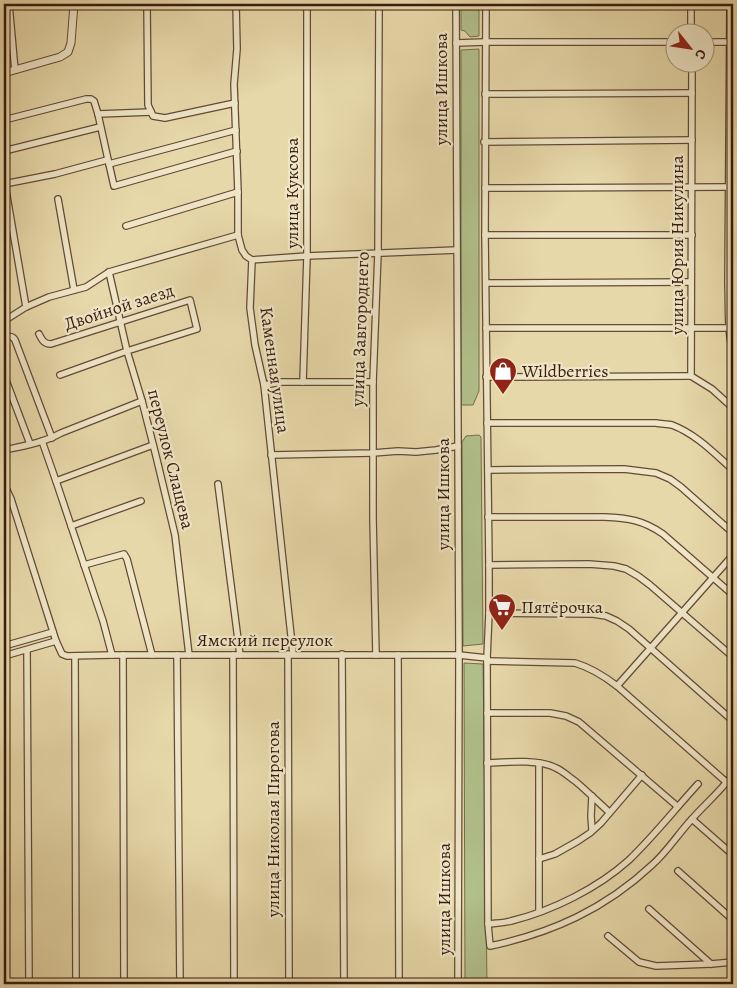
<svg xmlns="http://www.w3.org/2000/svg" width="737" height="988" viewBox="0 0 737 988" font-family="Alegreya,serif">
<rect width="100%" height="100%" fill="#e7d8a9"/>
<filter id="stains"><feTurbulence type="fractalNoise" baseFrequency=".004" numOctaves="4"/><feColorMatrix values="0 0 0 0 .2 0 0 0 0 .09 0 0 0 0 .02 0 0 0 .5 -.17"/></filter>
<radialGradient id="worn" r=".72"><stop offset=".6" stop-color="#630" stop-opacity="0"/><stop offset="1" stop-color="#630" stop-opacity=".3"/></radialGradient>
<!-- green -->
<g fill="#b1c08b" stroke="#756e4d">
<path d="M461,4H479V36L470,37L465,31L461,30Z"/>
<path d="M479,49V391L473,405H461V50Z"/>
<path d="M479,435L481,437L483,644L463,646L462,442L466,436Z"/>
<path d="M464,663L483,664L487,984H465Z"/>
<path d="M502,980L693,984H502Z"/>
</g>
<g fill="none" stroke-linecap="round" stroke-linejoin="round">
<!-- minor casing -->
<g stroke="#644a36" stroke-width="8">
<g id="minor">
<path d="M9,4L15,70"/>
<path d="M147,4L148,105L153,116L165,118L235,103"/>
<path d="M236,4L237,49L234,84L238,192V235L242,250L246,256L252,260L250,308L255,345L264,385L293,654"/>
<path d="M456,4L459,655L458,984"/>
<path d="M486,4L485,235L489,565V613L487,658L488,924L490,946C552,933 605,909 652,865C667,852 678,834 692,819C705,804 721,791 733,774"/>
<path d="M691,4V32"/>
<path d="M730,4L728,284C729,306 727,330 733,352"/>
<path d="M704,42H732"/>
<path d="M456,43L486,42H674"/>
<path d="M692,62L691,376L712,389L733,408"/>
<path d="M485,94L692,93"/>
<path d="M98,114L109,164L236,130"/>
<path d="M4,120L86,99H91L94,101L98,114L151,112"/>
<path d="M484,142L692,140"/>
<path d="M4,151L100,127"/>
<path d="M109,164L114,186L237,151"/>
<path d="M4,179L26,307"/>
<path d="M4,184L55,174L107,160"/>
<path d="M485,188L729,187"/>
<path d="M58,199L74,290"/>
<path d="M126,226L238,192"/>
<path d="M485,235H692"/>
<path d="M252,260L307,256L457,250"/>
<path d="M109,272L127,351L142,401L156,456L175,535L189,655"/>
<path d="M486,283L691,282"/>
<path d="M4,321L26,307L49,297L86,287L109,272L238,235"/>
<path d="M486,328H731"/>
<path d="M39,334C42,340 44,344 51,344L190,300L197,329L127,351L60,375"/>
<path d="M4,338C9,337 12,335 15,340L52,438"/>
<path d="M4,375L30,444"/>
<path d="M486,377L691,376"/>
<path d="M303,382L307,256V4"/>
<path d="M264,385L282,382H373"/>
<path d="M487,423H656C661,424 667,424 672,425C696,434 715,454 733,470"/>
<path d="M42,441L56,481L103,621L112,655"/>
<path d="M4,450C23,446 43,443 61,433L142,401"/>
<path d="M271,455L373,453L398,451L416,452L436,450L458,446"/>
<path d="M488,470L624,469L656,473L670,479L681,487L733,533"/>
<path d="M56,481L153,445"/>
<path d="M4,484L11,499L56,641L62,654L67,656L112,655H459L487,658"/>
<path d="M218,484L240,655"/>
<path d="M488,517H604C628,518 643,520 663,534L733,595"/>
<path d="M71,526L141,501"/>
<path d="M84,565L124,554L127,559L152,655"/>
<path d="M489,565L589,564L614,566L626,569L638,576L650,585L733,657"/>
<path d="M489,613L593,614L606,616L617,621L629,629L733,721"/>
<path d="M4,646L53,632"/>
<path d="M27,650L29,984"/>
<path d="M288,654L289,984"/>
<path d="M342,654L344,984"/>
<path d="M123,655L124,984"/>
<path d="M177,655L180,984"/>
<path d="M233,655L234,984"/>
<path d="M376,655L373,519V382L378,253L379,4"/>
<path d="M398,655L399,984"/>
<path d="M4,656L56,641"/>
<path d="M75,656L76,984"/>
<path d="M487,661L575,663C592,668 604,676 617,686L733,788"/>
<path d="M617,686L733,555"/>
<path d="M487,713H550L566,716L579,722L677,806"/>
<path d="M487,763C506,762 539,759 556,768C563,771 569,777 575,781C587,791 598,802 609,812"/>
<path d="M539,763V912"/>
<path d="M592,796L591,816L592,830"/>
<path d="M692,819L733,855"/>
<path d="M539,859L555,854L578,841L590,833L601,823L642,775"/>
<path d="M678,871L733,920"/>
<path d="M649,909L711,964"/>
<path d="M488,924C496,923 504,923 511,921C552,911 598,888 629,860C654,836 675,809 698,784"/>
<path d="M608,936L639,962L656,966L711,964L733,962"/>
</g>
</g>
<!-- tertiary casing -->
<g stroke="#644a36" stroke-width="9">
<path id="tertiary" d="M4,73L60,57L68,52L71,43L74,4"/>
</g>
<!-- minor -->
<use href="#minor" stroke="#efe6c7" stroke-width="5.5"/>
<!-- tertiary -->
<use href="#tertiary" stroke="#efe6c7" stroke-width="7"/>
</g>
<!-- icons -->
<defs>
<g id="shop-pin" transform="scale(1.4375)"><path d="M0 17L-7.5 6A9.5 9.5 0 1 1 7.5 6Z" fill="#8f2418" stroke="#efe6c7"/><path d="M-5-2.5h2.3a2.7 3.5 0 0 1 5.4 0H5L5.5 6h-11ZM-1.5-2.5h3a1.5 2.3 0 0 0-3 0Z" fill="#fff"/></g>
<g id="supermarket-pin" transform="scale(1.4375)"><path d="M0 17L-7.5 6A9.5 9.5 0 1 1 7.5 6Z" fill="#8f2418" stroke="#efe6c7"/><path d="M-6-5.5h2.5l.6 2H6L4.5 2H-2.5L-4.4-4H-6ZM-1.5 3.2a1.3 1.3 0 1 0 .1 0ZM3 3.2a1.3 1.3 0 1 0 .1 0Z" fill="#fff"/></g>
</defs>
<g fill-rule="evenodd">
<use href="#shop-pin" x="503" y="371"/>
<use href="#supermarket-pin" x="502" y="607"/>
</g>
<g text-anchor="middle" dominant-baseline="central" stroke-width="4.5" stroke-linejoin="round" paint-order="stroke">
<!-- street labels -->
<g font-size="18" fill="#391b0f" stroke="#efe6c7">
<text transform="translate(441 89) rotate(-90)">улица Ишкова</text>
<text transform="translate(292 193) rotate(-90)">улица Куксова</text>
<text transform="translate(677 245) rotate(-90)">улица Юрия Никулина</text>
<text transform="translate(119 307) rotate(-18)">Двойной заезд</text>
<text transform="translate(360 329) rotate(-88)">улица Завгороднего</text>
<text transform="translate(275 370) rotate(82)">Каменная улица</text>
<text transform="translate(171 459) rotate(76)">переулок Слащева</text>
<text transform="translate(443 494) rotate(-90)">улица Ишкова</text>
<text x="265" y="640">Ямский переулок</text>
<text transform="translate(273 819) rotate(-90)">улица Николая Пирогова</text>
<text transform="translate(444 899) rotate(-90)">улица Ишкова</text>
</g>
<!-- poi labels -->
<g font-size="18" fill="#391b0f" stroke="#efe6c7" text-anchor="start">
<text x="522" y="371">Wildberries</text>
<text x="521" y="607">Пятёрочка</text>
</g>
</g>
<!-- margin -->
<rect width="737" height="988" fill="none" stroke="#e7d8a9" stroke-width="20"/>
<rect x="5" y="5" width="727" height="978" fill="none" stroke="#391b0f" stroke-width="2.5"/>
<rect x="10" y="10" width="717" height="968" fill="none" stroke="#391b0f"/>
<!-- north arrow -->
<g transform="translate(690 48) rotate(120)"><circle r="24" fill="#efe6c7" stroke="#a6957d"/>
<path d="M0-4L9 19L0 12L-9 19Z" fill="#8f2418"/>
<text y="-8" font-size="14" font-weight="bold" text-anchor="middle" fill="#391b0f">С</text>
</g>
<rect width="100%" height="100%" filter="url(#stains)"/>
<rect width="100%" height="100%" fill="url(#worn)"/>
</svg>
